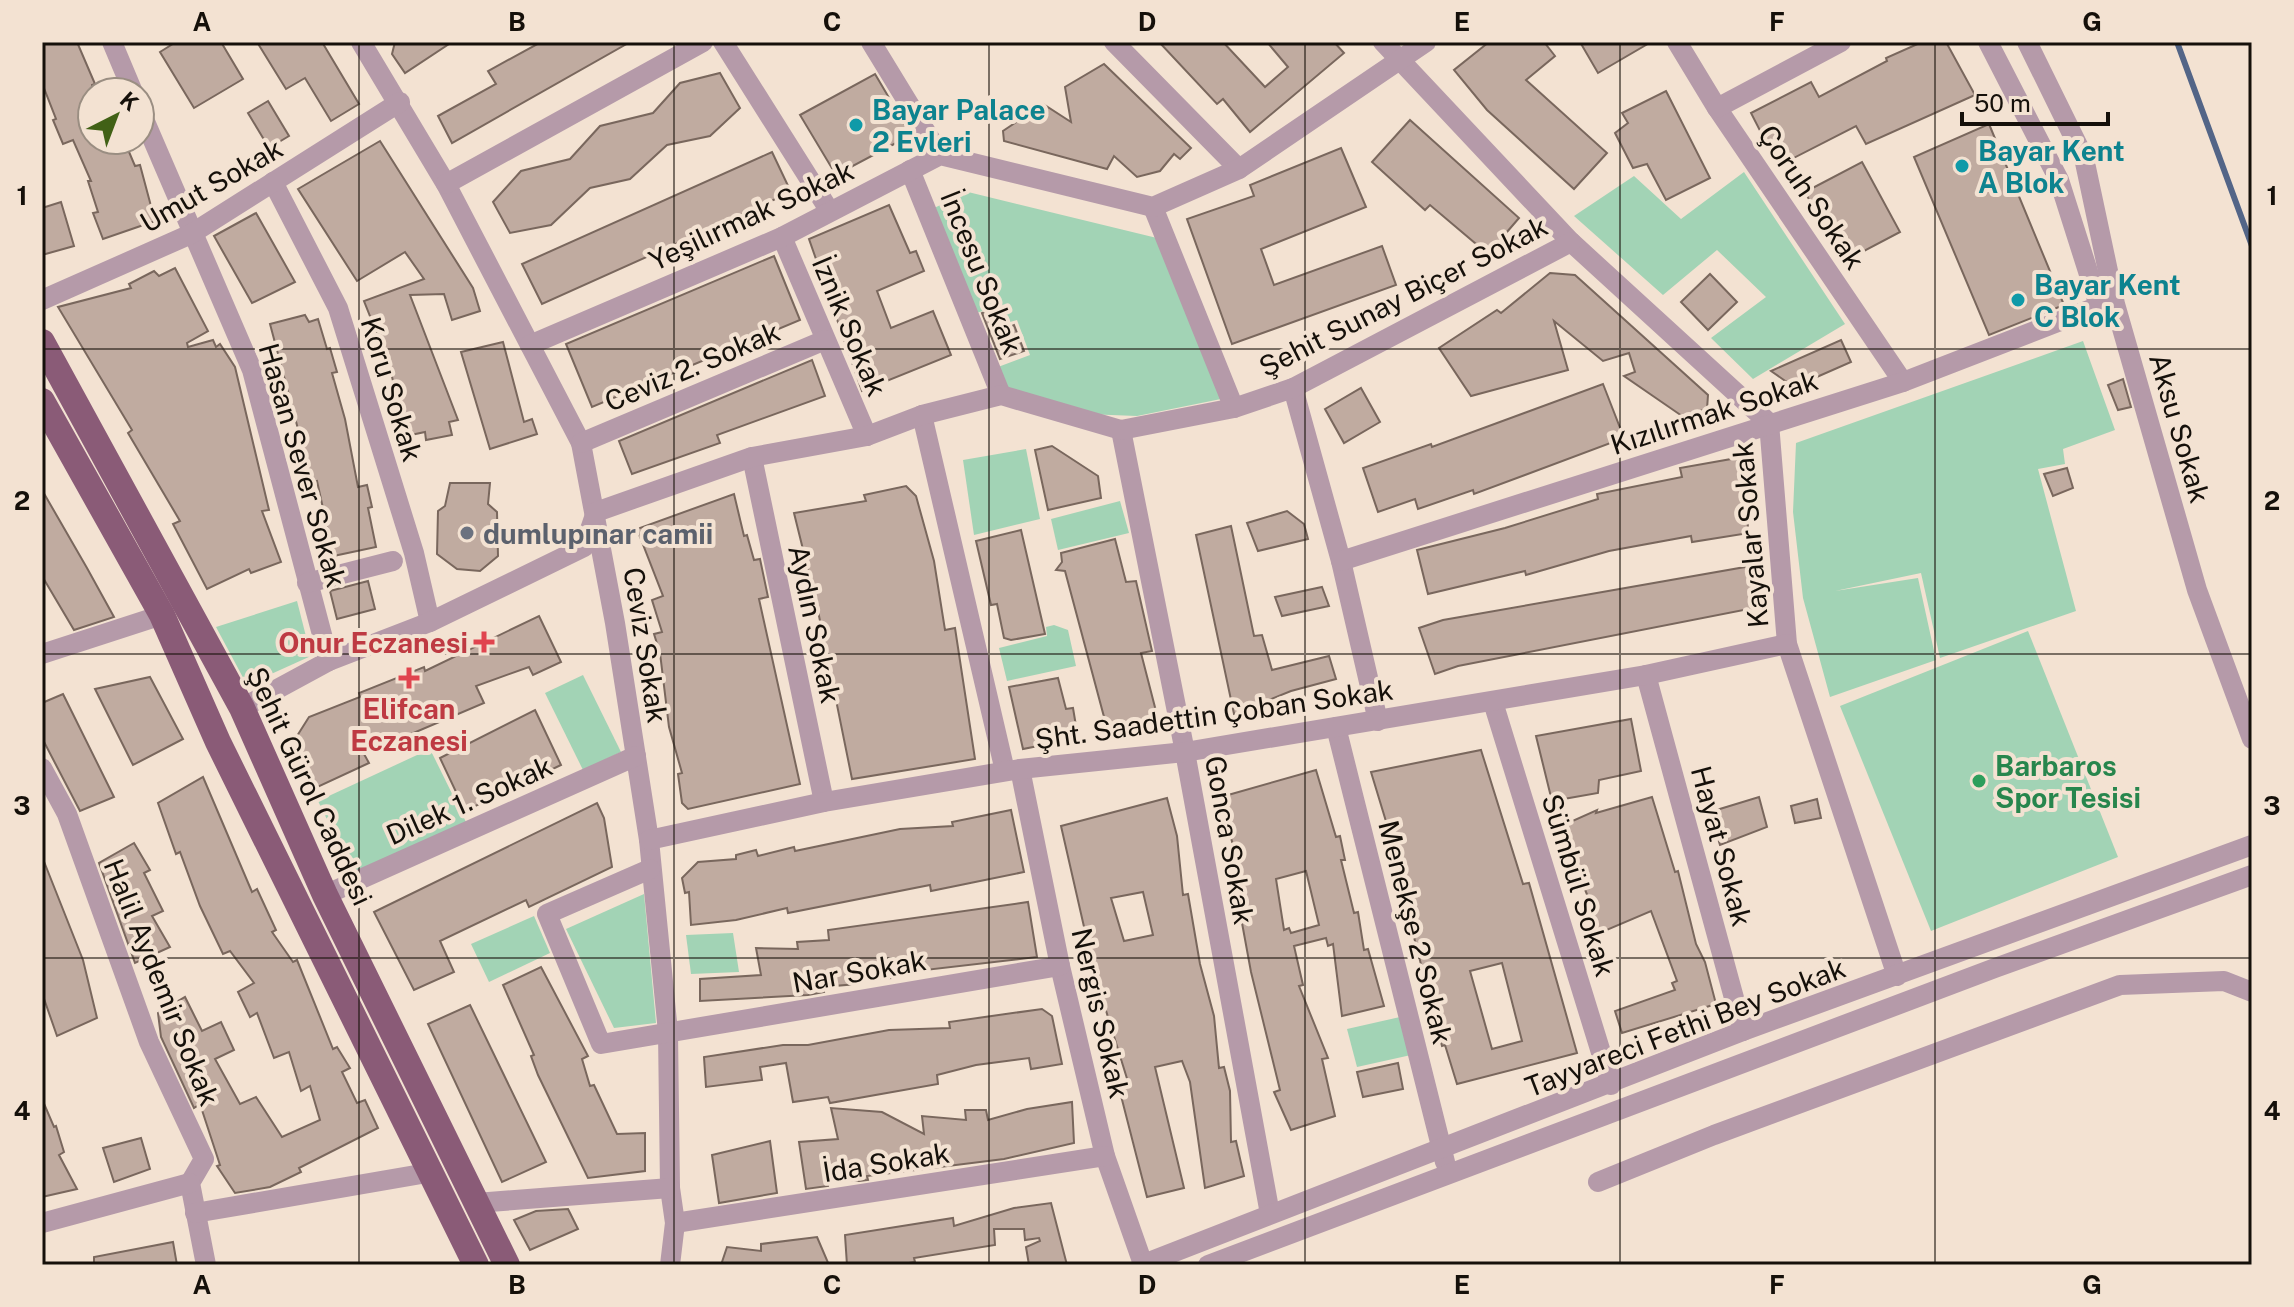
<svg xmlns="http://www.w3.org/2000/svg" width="2294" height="1307" viewBox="0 0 2294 1307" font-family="'Public Sans',sans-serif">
<rect width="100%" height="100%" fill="#f3e2d2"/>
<!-- green -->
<g fill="#a2d3b5">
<path d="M1744,172L1845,324L1753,379L1711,338L1766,297L1717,250L1663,295L1574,216L1634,176L1681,219Z"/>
<path d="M968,192L1161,239L1221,399L1137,416L1085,414L1005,387L998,367L1030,355L1017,320L1003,324L997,307L976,313L932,209Z"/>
<path d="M2083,341L2115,430L2063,449L2065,464L2038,469L2076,611L1940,658L1921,573L1835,591L1918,578L1936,660L1830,697L1803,598L1793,512L1796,443Z"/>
<path d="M1026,449L1040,519L974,535L963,460Z"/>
<path d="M1120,501L1129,533L1058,550L1051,519Z"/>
<path d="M297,601L311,656L247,685L216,627Z"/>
<path d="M1054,625L1068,630L1076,666L1007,681L999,648L1047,636L1046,627Z"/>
<path d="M2028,631L2118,857L1931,931L1840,706Z"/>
<path d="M583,675L621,752L583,770L545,693Z"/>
<path d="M430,749L466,822L354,875L318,801Z"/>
<path d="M644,894L656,1023L614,1028L566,929Z"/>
<path d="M534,916L550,953L489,982L471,944Z"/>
<path d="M733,933L739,972L691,974L686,935Z"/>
<path d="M1400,1017L1411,1055L1357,1067L1347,1029Z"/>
</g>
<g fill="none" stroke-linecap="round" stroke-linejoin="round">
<!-- stream -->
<path stroke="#536587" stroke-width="6" d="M2177,42L2252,246"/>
</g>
<!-- building -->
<g fill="#c0aba0" stroke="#79675d" stroke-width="2" fill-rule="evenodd">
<path d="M42,42H77L95,84L92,85V140H124L135,166L140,165L155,221L103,239L93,213L98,212L88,181H91L73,140L63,144L53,120L56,119L42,83Z"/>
<path d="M176,42H221L243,79L194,108L160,52Z"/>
<path d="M257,42H322L359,104L331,121L305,78L286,89Z"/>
<path d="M395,42H452L405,73L392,54Z"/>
<path d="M541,42H630L452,143L438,116L496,84L488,71Z"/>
<path d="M1159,42H1223L1265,87L1288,67L1267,42H1334L1344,53L1250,132L1223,99L1217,104Z"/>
<path d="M1489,42H1544L1555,56L1526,80L1607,153L1574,189L1487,110L1454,70Z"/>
<path d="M1580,42H1651L1598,73Z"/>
<path d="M1922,42H1946L1975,95L1866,144L1856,126L1778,166L1751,113L1811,82L1819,97L1887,61L1886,58Z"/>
<path d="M1104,64L1191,148L1180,159L1174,154L1160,171L1137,177L1114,156L1107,169L1004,141L1003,131L1043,104L1071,122L1065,87Z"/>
<path d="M720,73L740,108L710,136L667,145L630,179L590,188L551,225L510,233L493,202L521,171L570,159L600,126L653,113L680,83Z"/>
<path d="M875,74L911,135L836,175L800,115Z"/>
<path d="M1666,91L1710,178L1666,200L1647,164L1633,168L1615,133L1628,123L1622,113Z"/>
<path d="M268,101L289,136L269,148L248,113Z"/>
<path d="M1410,120L1519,218L1488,254L1430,205L1425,210L1372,162Z"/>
<path d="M1989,124L2064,305L1989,335L1914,157Z"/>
<path d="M380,141L473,288L480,311L452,320L444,294L410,295L458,420L449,422L452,435L426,440L425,432L406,436L389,364L364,301L424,279L405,252L357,281L298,189Z"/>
<path d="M1341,148L1366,207L1261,249L1274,285L1382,246L1396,285L1232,344L1187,219L1254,196L1250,185Z"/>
<path d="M772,152L791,192L542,304L522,264Z"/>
<path d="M1862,162L1900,232L1843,262L1805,192Z"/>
<path d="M61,202L74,246L42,255V208Z"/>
<path d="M889,205L910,253L916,251L924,271L877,291L891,328L933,311L951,355L862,391L809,239Z"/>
<path d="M256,213L295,282L252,303L214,236Z"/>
<path d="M774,256L800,320L592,407L566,344Z"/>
<path d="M175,268L208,331L187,343L188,347L213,340L216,347L220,344L235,367L269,510L262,511L281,562L251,573L249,569L207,589L173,524L180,521L128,433L132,430L58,307L131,288L129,284L154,271L159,276Z"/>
<path d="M1550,273L1575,275L1708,395L1707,409L1682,416L1624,376L1635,372L1629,353L1603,361L1554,321L1568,370L1471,396L1439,348L1497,310L1501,313Z"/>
<path d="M1710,274L1737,302L1708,330L1681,302Z"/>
<path d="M996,308L1003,330L1014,325L1024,351L1000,359L982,313Z"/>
<path d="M305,315L309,322L318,319L327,349L330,348L337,372L332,373L345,419L358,487L367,485L372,507L368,508L376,547L324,558L318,533L328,531L317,481L307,483L298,429L270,324Z"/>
<path d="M1841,340L1851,362L1794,387L1771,371Z"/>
<path d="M503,342L524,422L532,419L537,434L490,449L461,352Z"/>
<path d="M812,360L825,396L717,435L720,443L632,474L619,441Z"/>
<path d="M2123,379L2131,407L2118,410L2108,385Z"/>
<path d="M1603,384L1624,438L1474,494L1473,490L1418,509L1415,499L1378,512L1363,468L1431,444L1432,447Z"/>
<path d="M1361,388L1380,422L1344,443L1325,409Z"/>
<path d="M1052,446L1098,476L1101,498L1048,510L1035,450Z"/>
<path d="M1737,458L1749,533L1692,542L1691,536L1609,551L1526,575L1525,571L1428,594L1417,550L1505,528L1598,499L1597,494L1682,477L1680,468Z"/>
<path d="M2067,468L2073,488L2053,496L2044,474Z"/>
<path d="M450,483H490L488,504L497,512L498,556L480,571L457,569L437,554L438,511L445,506Z"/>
<path d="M906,486L916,496L934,561L945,630L955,628L975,759L852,779L817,606L794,513L866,501L864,495Z"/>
<path d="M42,490L87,568L114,617L74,630L42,576Z"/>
<path d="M734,494L744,536L747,535L754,560L760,559L768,597L759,599L800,784L688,809L682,803L678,774L682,773L669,727L660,653L654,634L662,632L652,600L663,596L637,529Z"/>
<path d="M1287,511L1304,524L1308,539L1258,551L1247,523Z"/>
<path d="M1231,526L1254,636L1262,635L1272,670L1329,656L1336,679L1291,691L1234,714L1196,535Z"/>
<path d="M1021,530L1045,634L1011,640L1004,638L997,604L991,605L976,541Z"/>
<path d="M1115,539L1126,582L1136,581L1152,651L1141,653L1158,719L1107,728L1065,571L1056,570L1062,562L1061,553Z"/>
<path d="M1751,566L1759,607L1458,666L1435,674L1419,628L1443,620Z"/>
<path d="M368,581L375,609L337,619L330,591Z"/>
<path d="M1322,587L1329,606L1282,616L1275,597Z"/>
<path d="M539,616L561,662L533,675L529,667L476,686L484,703L364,754L369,763L311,790L297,758V736L309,717L360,697L359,693L424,667L425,671Z"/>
<path d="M150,677L183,739L133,765L95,689Z"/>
<path d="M1058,678L1066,709L1073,708L1078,738L1023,749L1009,687Z"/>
<path d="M63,694L114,797L80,811L42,738V703Z"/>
<path d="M535,710L561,765L465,811L440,758Z"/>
<path d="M1631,719L1641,771L1599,780L1598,793L1552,801L1536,736Z"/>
<path d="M1481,750L1523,884L1529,883L1577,1053L1457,1084L1445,1045L1442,1046L1398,875L1402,874L1371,772ZM1502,963L1522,1041L1492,1049L1470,971Z"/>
<path d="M1316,770L1336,837L1340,836L1345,860H1341L1354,913L1358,912L1364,950L1368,949L1384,1006L1342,1016L1333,944L1328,946L1326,938L1294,946L1303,985L1299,986L1328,1058L1322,1059L1335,1116L1291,1130L1274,1092L1280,1090L1251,972L1231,863L1237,862L1221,797ZM1306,871L1319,925L1291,933L1289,928L1284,930L1276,879Z"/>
<path d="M203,777L252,892L257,889L276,930L272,932L293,962L297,960L333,1049L337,1047L350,1068L342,1072L357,1103L365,1100L378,1128L299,1168L301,1172L270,1187L235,1193L217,1166L220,1165L200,1104L194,1108L161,1037L158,1013L185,997L202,1031L221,1022L234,1050L215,1059L240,1104L256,1097L282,1137L320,1120L310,1086L301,1091L289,1052L274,1058L257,1013L250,1017L238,992L254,983L230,951L223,954L200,906L180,852L176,854L158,803Z"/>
<path d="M1652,797L1675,872L1678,871L1696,944L1705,962L1716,1004L1622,1033L1615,1011L1675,990L1672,983L1677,981L1651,911L1595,935L1586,905L1591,904L1559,827L1597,810L1596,813Z"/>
<path d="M1759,797L1767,827L1720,845L1710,812Z"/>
<path d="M1167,798L1177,836L1183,895L1188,894L1200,964L1214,1016L1219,1068L1224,1067L1230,1091L1231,1142L1236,1141L1244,1176L1205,1188L1190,1082L1182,1061L1155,1067L1184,1188L1147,1197L1119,1088L1129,1085L1095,975L1061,826ZM1143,892L1153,935L1124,941L1111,898Z"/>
<path d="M1817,799L1821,818L1795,823L1791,806Z"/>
<path d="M597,803L604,818L612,867L529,907L526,900L440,941L454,972L414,990L374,912Z"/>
<path d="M1011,810L1024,872L931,891L930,885L788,913L787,908L736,920L691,925L689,892L685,893L682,878L698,862L736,859V855L756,850L758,856L794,847L795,851L900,829L953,826L952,822Z"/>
<path d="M134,843L150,870L144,873L163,911L152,916L170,947L135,963L99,863Z"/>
<path d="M43,859L83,960L97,1018L57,1036L42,993Z"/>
<path d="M1028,902L1037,957L890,974L891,978L857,980V984L823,987L824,992L808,995L700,1001V979L761,975L756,948L798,949L797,942L829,940L828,930Z"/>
<path d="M541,967L588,1056L582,1059L590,1086L594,1085L617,1134L645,1133V1171L588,1178L538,1075L531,1056L534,1055L503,985Z"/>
<path d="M470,1005L546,1162L502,1182L428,1024Z"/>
<path d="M1042,1009L1052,1016L1062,1064L1031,1069L1029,1058L976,1065L937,1075L938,1084L830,1103L828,1097L793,1102L786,1063L760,1067L762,1080L706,1087L704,1057L783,1045H808L889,1030L950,1028L949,1022Z"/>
<path d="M1398,1063L1403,1089L1363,1097L1357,1072Z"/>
<path d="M42,1099L54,1127L56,1126L64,1152L59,1155L77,1189L42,1197Z"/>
<path d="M1072,1102L1074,1143L1004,1159L867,1176L868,1180L859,1181L827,1177L828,1186L806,1189L799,1142L838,1139L831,1108L882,1112L924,1134L922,1116L966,1120L965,1110H986L988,1120L1027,1109Z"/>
<path d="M141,1138L150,1169L114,1182L103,1148Z"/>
<path d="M770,1141L777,1193L719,1203L712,1155Z"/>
<path d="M1051,1203L1067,1265H1029L1026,1247L1040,1241L1039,1238L1025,1240L1024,1229H994L995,1245L914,1258L915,1262L896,1265H847L845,1235L953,1218L954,1226L1014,1208Z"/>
<path d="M568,1209L578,1229L530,1250L514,1220L536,1211Z"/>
<path d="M817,1237L829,1265H721L727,1247L761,1251V1244Z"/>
<path d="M173,1242L177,1265H94V1257Z"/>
</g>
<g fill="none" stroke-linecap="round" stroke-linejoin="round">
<!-- minor -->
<g stroke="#b59aa9" stroke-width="20">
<path d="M112,42L133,92"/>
<path d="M361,42L446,184L581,443L615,623L649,840L668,1032L670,1188L675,1223L670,1265"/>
<path d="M723,42L829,210"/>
<path d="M871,42L940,155"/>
<path d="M1114,42L1239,169"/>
<path d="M1383,42L1571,242L1769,423L1787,644L1897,976"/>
<path d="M1677,42L1717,108L1903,382"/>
<path d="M2027,42L2084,158L2115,304L2197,590L2252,739"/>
<path d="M1717,108L1841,42"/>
<path d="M140,110L252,370L329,661"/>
<path d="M910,170L1001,395"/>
<path d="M273,182L338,308L414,553L430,622"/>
<path d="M446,184L703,42"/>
<path d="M1153,207L1234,408"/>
<path d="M782,237L867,436"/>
<path d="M42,300L191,234L400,102"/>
<path d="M530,345L782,237L940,155L1153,207L1239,169L1426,42"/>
<path d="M1293,388L1341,561L1378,721"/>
<path d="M922,415L1005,771"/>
<path d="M1121,430L1185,752L1270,1214"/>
<path d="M581,443L825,340"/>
<path d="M752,457L824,802"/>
<path d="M1341,561L1903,382L2099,306L2059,180L1988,42"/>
<path d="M307,583L393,561"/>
<path d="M42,654L162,615"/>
<path d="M1646,675L1743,1031"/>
<path d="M1493,702L1611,1085"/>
<path d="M242,708L329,661L430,622L584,547L596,512L752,457L867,436L922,415L1001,395L1121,430L1234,408L1293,388L1571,242"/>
<path d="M1336,727L1445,1162"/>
<path d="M42,768L67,814L149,1042L204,1159L190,1183L206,1265"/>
<path d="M1020,769L1060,966L1105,1156L1143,1264"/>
<path d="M649,840L824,802L1020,769L1185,752L1646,675L1787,644"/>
<path d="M650,869L547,914L601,1044L1060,966"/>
<path d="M325,895L636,756"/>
<path d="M1598,1182L1714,1135L2120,985L2224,981L2252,992"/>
<path d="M476,1203L670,1188"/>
<path d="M195,1213L433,1172"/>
<path d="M42,1223L190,1183"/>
<path d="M675,1223L1105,1156"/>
<path d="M1141,1265L1743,1031L2252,845"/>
<path d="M1208,1265L1995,968L2252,875"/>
</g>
<!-- major -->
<g stroke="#8a5b77" stroke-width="26">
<path d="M42,342L242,708L325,895L507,1265"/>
<path d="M42,401L162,615L218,742L476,1265"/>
</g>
</g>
<!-- grid -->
<path fill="none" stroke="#15100a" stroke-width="2" stroke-opacity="0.55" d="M359,42V1265M674,42V1265M989,42V1265M1305,42V1265M1620,42V1265M1935,42V1265M42,349H2252M42,654H2252M42,958H2252"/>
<!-- markers -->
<g fill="#0f9aa8" stroke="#f3e2d2" stroke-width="3">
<circle cx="856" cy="125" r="8"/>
<circle cx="1962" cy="166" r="8"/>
<circle cx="2018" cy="300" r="8"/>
</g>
<circle fill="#6b7280" stroke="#f3e2d2" stroke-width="3" cx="467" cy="533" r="8"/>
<g fill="#e0444e" stroke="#f3e2d2" stroke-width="3">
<path d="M480 630h8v8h8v8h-8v8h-8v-8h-8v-8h8z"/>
<path d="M405 666h8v8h8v8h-8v8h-8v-8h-8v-8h8z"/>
</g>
<circle fill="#2e9e5b" stroke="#f3e2d2" stroke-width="3" cx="1979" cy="781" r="8"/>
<g text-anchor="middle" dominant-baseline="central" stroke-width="8" stroke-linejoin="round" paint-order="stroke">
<!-- culture labels -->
<g font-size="28" font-weight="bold" fill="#0d838f" stroke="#f3e2d2" text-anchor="start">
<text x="872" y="109">Bayar Palace<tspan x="872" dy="32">2 Evleri</tspan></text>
<text x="1978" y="150">Bayar Kent<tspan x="1978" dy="32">A Blok</tspan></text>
<text x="2034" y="284">Bayar Kent<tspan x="2034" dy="32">C Blok</tspan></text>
</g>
<!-- street labels -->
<g font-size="28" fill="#15100a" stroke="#f3e2d2">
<text transform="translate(211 185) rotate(-30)">Umut Sokak</text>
<text transform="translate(1812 197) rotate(56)">Çoruh Sokak</text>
<text transform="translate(751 215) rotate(-25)">Yeşilırmak Sokak</text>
<text transform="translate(982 272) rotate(68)">İncesu Sokak</text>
<text transform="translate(1403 296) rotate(-27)">Şehit Sunay Biçer Sokak</text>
<text transform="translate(850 326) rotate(67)">İznik Sokak</text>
<text transform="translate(692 366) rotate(-23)">Ceviz 2. Sokak</text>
<text transform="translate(392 389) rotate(73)">Koru Sokak</text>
<text transform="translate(1714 412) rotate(-18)">Kızılırmak Sokak</text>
<text transform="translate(2180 428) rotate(74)">Aksu Sokak</text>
<text transform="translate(303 465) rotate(74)">Hasan Sever Sokak</text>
<text transform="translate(1750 535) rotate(-95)">Kayalar Sokak</text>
<text transform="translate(815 624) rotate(78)">Aydın Sokak</text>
<text transform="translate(646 645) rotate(81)">Ceviz Sokak</text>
<text transform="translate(1214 714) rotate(-8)">Şht. Saadettin Çoban Sokak</text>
<text transform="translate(310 786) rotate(65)">Şehit Gürol Caddesi</text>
<text transform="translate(469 800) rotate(-24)">Dilek 1. Sokak</text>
<text transform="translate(1230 840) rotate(80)">Gonca Sokak</text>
<text transform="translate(1722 846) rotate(75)">Hayat Sokak</text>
<text transform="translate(1579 885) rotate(73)">Sümbül Sokak</text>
<text transform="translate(1416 932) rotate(76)">Menekşe 2 Sokak</text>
<text transform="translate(859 971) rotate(-10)">Nar Sokak</text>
<text transform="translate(162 982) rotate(68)">Halil Aydemir Sokak</text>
<text transform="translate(1101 1013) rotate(77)">Nergis Sokak</text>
<text transform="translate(1685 1027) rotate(-21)">Tayyareci Fethi Bey Sokak</text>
<text transform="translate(886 1162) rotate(-9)">İda Sokak</text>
</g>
<!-- worship labels -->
<g font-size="28" font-weight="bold" fill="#5b616d" stroke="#f3e2d2" text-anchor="start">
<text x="483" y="533">dumlupınar camii</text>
</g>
<!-- health labels -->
<g font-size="28" font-weight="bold" fill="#be3a42" stroke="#f3e2d2" text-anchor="end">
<text x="468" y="642">Onur Eczanesi</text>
<text x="409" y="708" text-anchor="middle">Elifcan<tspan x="409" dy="32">Eczanesi</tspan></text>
</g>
<!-- leisure labels -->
<g font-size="28" font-weight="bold" fill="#27864d" stroke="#f3e2d2" text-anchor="start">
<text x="1995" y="765">Barbaros<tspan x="1995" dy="32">Spor Tesisi</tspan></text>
</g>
</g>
<!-- border -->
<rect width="2294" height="1307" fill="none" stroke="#f3e2d2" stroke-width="88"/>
<!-- north arrow -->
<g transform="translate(116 116) rotate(42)"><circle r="38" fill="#f3e2d2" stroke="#9a8e82" stroke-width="2"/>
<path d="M0-6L14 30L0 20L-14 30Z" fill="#416116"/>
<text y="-12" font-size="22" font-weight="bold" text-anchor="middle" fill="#15100a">K</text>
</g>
<!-- scale -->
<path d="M1962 112v12h146v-12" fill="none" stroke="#15100a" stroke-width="4"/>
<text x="1974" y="112" font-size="24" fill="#15100a" stroke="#f3e2d2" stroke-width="6" paint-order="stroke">50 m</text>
<rect x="44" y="44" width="2206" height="1219" fill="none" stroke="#15100a" stroke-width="3"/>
<g font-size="26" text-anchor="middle" font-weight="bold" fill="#15100a">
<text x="202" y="31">A</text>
<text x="517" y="31">B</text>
<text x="832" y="31">C</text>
<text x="1147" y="31">D</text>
<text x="1462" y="31">E</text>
<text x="1777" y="31">F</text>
<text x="2092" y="31">G</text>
<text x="22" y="205">1</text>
<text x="2272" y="205">1</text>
<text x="22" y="510">2</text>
<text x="2272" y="510">2</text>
<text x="22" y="815">3</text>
<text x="2272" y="815">3</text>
<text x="22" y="1120">4</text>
<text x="2272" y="1120">4</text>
<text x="202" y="1294">A</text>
<text x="517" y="1294">B</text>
<text x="832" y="1294">C</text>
<text x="1147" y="1294">D</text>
<text x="1462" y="1294">E</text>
<text x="1777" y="1294">F</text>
<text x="2092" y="1294">G</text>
</g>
</svg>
